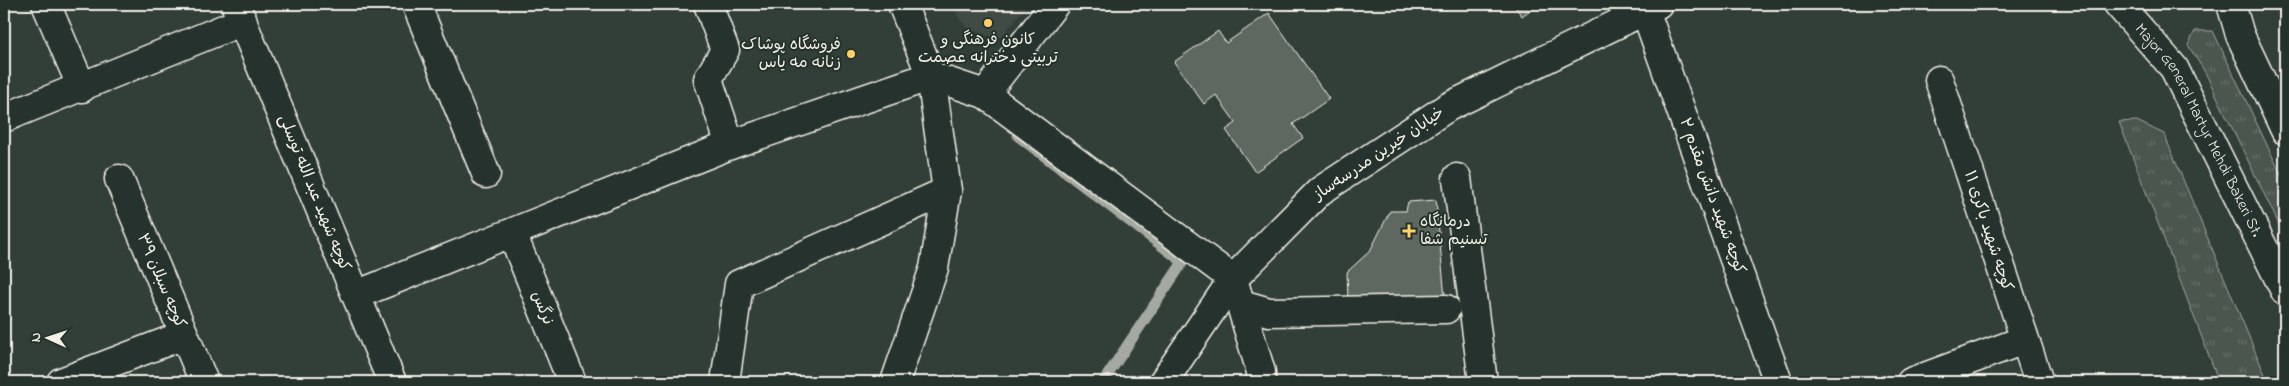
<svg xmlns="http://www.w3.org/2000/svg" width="2289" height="386" viewBox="0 0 2289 386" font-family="'Indie Flower','Playpen Sans Arabic',sans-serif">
<defs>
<pattern id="grass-tufts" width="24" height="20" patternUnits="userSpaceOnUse" patternTransform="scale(1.25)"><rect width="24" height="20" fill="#4c564f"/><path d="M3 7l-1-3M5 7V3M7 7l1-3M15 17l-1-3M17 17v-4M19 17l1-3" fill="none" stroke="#666f68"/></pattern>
</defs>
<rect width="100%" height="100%" fill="#323e38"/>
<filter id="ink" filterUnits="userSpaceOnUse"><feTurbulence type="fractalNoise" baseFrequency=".02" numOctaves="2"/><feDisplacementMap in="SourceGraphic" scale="10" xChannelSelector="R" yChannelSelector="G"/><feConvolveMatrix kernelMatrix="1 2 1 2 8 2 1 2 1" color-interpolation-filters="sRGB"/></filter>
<g filter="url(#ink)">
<!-- built -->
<path fill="#404b44" d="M953,4H1028L1001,37H993L968,29L958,17Z"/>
<!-- grass -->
<g fill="url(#grass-tufts)" stroke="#a0a49c">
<path d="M2195,31H2213L2285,183V237L2205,72L2188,45Z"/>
<path d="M2137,121L2164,134L2268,382H2219L2119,122Z"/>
</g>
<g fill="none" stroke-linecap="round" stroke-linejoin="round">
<!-- stream -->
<path stroke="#a6a9a1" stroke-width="11" d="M1018,136L1183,262L1103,382"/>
</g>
<!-- building -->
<g fill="#5f6861" stroke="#f4f1e8">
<path d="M1513,4H1538L1522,16Z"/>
<path d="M1269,13L1329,99L1293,124L1303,138L1255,172L1226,130L1236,123L1216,95L1204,104L1174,62L1218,31L1226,43Z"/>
<path d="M1436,200L1445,298L1348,299L1347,272L1370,251L1390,211H1406L1408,202Z"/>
</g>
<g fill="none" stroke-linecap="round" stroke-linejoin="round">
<!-- minor casing -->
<g stroke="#f4f1e8" stroke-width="31">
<g id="minor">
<path d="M46,4L82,88"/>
<path d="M235,4L392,382"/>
<path d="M416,4L486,174"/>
<path d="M708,4L725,50L708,79L730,145"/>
<path d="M1645,10L1778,382"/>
<path d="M1939,80L2039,382"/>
<path d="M985,94L1055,4"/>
<path d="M4,118L243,21"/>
<path d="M1457,178L1483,382"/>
<path d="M119,179L204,382"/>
<path d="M512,233L572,382"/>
<path d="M356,295L730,145L931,76L985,94L1233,279L1261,372V382"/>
<path d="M1241,304L1269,312L1446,309"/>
<path d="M61,382L184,335"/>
<path d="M725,382L739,284L947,191"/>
<path d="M895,382L934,268L947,191L931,76L902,4"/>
<path d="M1911,382L2024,340"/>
</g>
</g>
<!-- major casing -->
<g stroke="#f4f1e8" stroke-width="31">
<g id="major">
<path id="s1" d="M2118,4L2174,68L2285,291"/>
<path d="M2231,4L2240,35L2285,130"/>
<path d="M1163,382L1233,279L1320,191L1448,107L1658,4"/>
</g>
</g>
<!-- minor -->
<use href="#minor" stroke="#26332d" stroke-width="28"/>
<!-- major -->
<use href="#major" stroke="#26332d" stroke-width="28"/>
</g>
</g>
<!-- markers -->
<g fill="#ffd166" stroke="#26332d" stroke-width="2">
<circle cx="988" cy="23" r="5"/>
<circle cx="851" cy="54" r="5"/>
<path d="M1406.5 223.5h5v5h5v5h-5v5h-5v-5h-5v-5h5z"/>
</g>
<g text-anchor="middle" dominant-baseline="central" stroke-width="4" stroke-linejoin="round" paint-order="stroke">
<!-- poi labels -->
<g font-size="16" fill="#f4f1e8" stroke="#26332d">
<text x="988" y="40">کانون فرهنگی و<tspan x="988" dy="18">تربیتی دخترانه عصمت</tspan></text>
<text x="841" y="45" text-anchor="end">فروشگاه پوشاک<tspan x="841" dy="18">زنانه مه یاس</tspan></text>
<text x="1420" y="222" text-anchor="start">درمانگاه<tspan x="1420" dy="18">تسنیم شفا</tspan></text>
</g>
<!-- street labels -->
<g font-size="16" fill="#f4f1e8" stroke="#26332d">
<text stroke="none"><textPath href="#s1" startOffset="151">Major General Martyr Mehdi Bakeri St.</textPath></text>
<text transform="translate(1379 154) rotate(-34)">خیابان خیرین مدرسه‌ساز</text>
<text transform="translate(314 193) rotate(68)">کوچه شهید عبد الله توسلی</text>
<text transform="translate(1712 196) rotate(70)">کوچه شهید دانش مقدم ۲</text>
<text transform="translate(1988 231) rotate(72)">کوچه شهید باکری ۱۱</text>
<text transform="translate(161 281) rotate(67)">کوچه سبلان ۳۹</text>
<text transform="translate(542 308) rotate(68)">نرگس</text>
</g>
</g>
<!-- margin -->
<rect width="2289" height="386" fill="none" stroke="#26332d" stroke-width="20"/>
<rect x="10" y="10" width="2269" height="366" fill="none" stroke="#f4f1e8" stroke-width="2" filter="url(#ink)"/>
<!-- north arrow -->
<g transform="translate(48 338) rotate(273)" stroke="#26332d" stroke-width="4" paint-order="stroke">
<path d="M0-4L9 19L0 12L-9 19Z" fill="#f4f1e8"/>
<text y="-8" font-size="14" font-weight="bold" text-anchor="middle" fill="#f4f1e8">N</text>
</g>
</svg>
